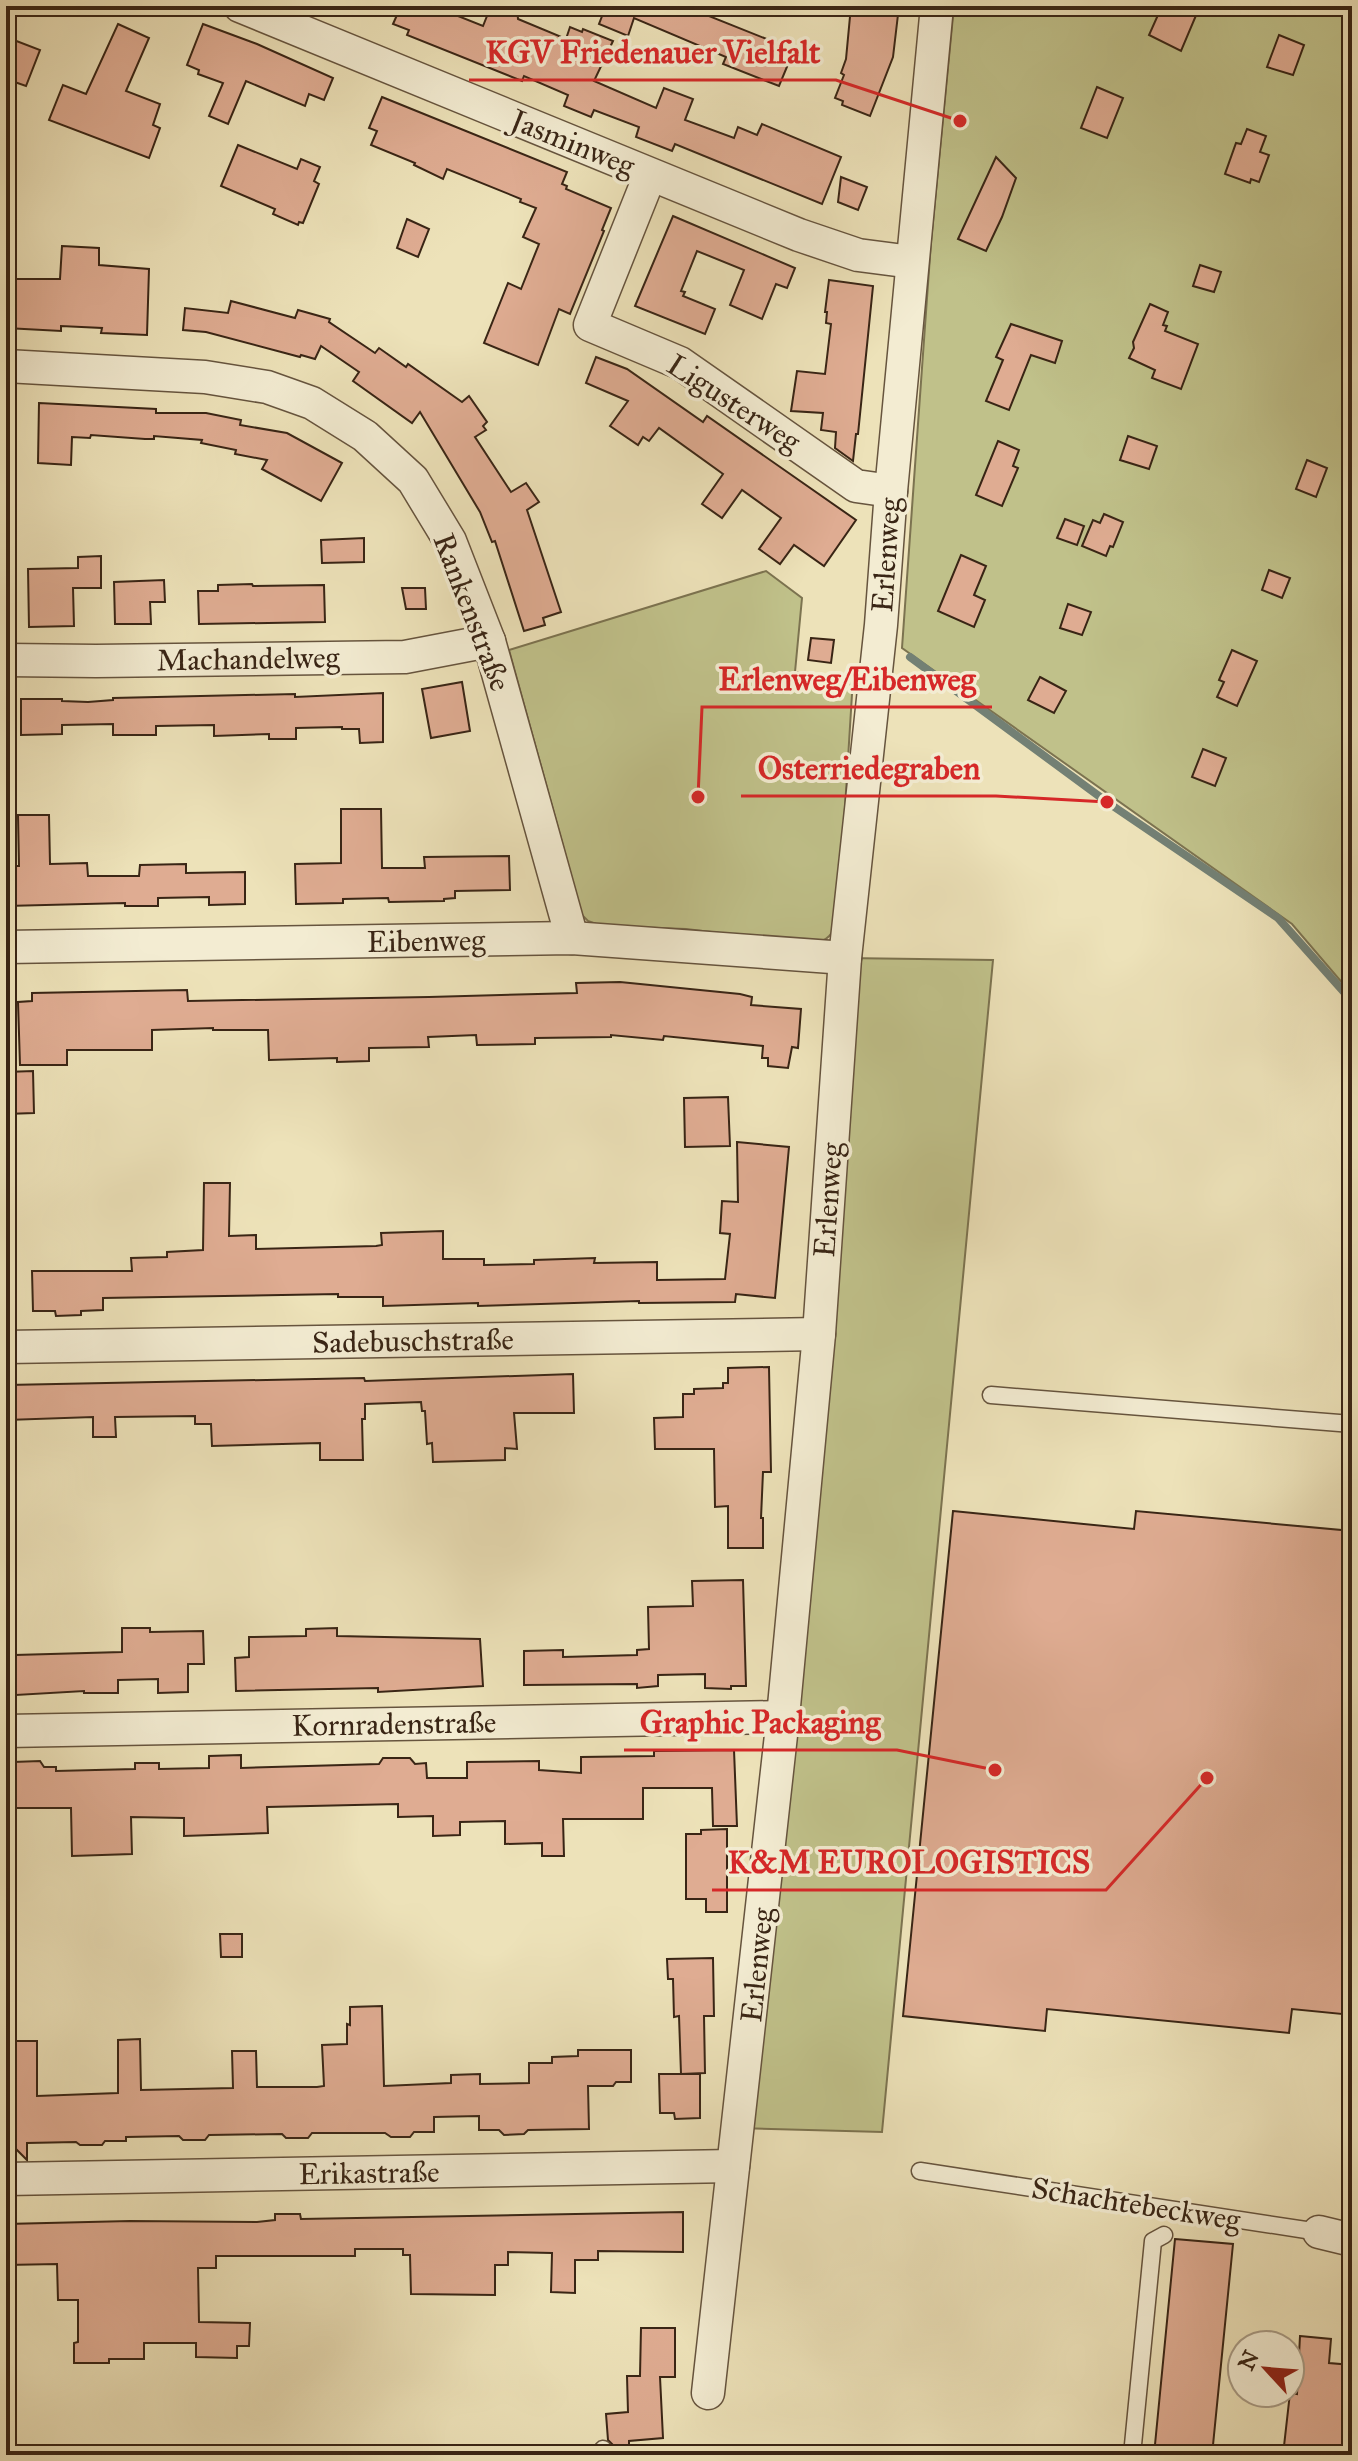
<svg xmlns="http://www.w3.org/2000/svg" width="1358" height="2461" viewBox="0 0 1358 2461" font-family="'IM FELL Great Primer',serif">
<rect width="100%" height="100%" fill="#ede2b9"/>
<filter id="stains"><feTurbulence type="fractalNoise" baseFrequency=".0025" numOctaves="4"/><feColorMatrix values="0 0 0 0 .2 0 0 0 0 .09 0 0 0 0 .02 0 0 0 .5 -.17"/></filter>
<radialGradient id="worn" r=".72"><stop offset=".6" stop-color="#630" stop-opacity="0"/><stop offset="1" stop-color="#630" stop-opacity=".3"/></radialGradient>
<!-- green -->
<g fill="#c0c18a" stroke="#7c7350" stroke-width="2">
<path d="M954,6H1352L1350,992L1292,924L902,648L931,242Z"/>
<path d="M766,571L802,598L795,672L853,678L838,921C832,935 828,940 814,944L686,929L602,926L588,921L582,915L509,650Z"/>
<path d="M845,958L993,960L882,2132L738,2128Z"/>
</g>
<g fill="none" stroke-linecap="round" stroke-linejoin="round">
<!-- stream -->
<path stroke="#738074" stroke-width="8" d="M910,657L1107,802L1278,918L1352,1001"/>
</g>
<!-- building -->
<g fill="#dfac92" stroke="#392515" stroke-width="2">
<path d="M401,6H433L483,26L491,6H517L518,19L566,39L570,27L582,32L583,29L613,41L594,81L656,108L664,88L693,99L685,120L734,138L738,127L757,135L762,124L841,157L822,204L675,144L672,151L636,137L639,127L594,110L591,117L564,106L568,95L524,76L522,81L407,35L409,30L393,24Z"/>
<path d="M606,6H684L794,50L779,86L723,64L726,57L634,18L628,36L599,24Z"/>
<path d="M851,6H899L893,57L870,116L842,105L843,101L835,98L844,75L841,73L846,59Z"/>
<path d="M1162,6H1200L1181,51L1149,35Z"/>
<path d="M118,24L149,38L126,91L160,104L153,125L160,128L149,158L49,120L63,85L86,94Z"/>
<path d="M203,24L257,44L333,78L324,100L309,94L305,106L246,81L228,124L209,116L223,83L198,74L199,70L187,65Z"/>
<path d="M1279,35L1304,45L1293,75L1267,67Z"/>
<path d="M6,37L40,50L26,86L6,79Z"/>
<path d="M1097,87L1123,98L1107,138L1081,128Z"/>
<path d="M382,97L567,172L562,184L567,186L566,189L611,208L602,230L604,231L570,314L559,309L538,365L484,343L508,283L521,289L539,244L523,237L536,208L520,202L521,199L447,169L443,179L414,165L415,163L371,145L377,131L369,128Z"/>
<path d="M1247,129L1266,136L1260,152L1269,155L1259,182L1251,179L1250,183L1225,174L1236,143L1241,144Z"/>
<path d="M238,145L297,169L301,159L320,167L314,181L319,184L303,223L299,222L298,225L273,214L275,209L221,186Z"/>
<path d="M996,157L1016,178L1002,217L986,251L958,239Z"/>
<path d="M841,177L867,187L858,210L838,202Z"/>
<path d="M673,216L795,268L787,288L776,284L762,319L730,305L744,270L697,251L681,291L685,292L683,296L715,309L705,334L635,306Z"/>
<path d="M407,219L429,229L418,257L397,248Z"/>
<path d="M62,246L99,248V265L149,269L147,335L101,333L102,328L61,326V331L6,328L7,279H60Z"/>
<path d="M1200,265L1221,272L1214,292L1193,286Z"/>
<path d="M829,280L873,286L858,434H856L853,461L835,448L836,432L821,430L823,413L791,411L797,371L825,374L831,324L826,323L827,312H825Z"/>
<path d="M231,301L295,318L298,310L330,319L329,322L375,353L379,348L406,367L408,364L462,402L469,396L487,422L483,426L486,430L475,437L511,492L526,483L539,502L527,510L561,612L543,618L545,625L524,631L495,541L492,542L480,512L420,412L412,423L353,381L359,372L321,346L315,359L301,355L300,357L206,332L183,330L185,308L228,313Z"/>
<path d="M1150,304L1168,312L1163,325L1167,326L1165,331L1198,344L1181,389L1152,378L1155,370L1129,358L1134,348L1133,342Z"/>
<path d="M1011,324L1062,341L1055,363L1031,355L1009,410L986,401L1003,360L996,357Z"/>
<path d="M596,357L627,369L703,422L707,416L856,520L824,566L794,545L780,564L759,549L781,518L742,490L722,518L702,504L723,474L659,428L649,441L643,437L638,445L610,426L628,401L586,383Z"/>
<path d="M39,403L156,409V413H206L241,420L240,425L287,433L342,463L321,501L262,469L267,460L235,454L236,450L201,443L202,440L154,436V439H145L91,435L90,438L72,437L71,465L38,463Z"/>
<path d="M1128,436L1157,446L1149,469L1120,460Z"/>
<path d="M998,441L1019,450L1013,466L1018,468L1002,506L976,495Z"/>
<path d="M1307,460L1327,468L1316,497L1296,489Z"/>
<path d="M1104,514L1123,522L1113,547L1110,546L1106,556L1082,546L1093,520L1100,523Z"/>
<path d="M1065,519L1084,526L1077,545L1057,538Z"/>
<path d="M364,538V562L322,563L321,540Z"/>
<path d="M961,555L986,566L974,595L985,600L974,627L938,611Z"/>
<path d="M101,556V588H73L74,626L29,627L28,569L78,568V557Z"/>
<path d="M1269,570L1290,578L1282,598L1262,590Z"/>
<path d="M164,580L165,602H150L151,624H115L114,582Z"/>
<path d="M252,584L253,586L324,585L325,622L199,624L198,591H218V585Z"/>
<path d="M402,588H425L426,609H406Z"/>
<path d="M1068,604L1091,612L1082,635L1060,628Z"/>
<path d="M811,638L834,640L831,663L808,660Z"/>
<path d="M1232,650L1257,661L1237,706L1217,697L1224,682L1219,680Z"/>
<path d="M1040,677L1066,691L1054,713L1028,700Z"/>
<path d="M462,682L470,731L431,738L422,689Z"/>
<path d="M383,693V742L360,743L359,729H342V727L296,728V739H269V734L214,736V725L156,726V735H113V724L62,725V734L21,735V699H62V701L88,702L113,700V698L295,694V697Z"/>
<path d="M1203,749L1226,758L1215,786L1192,777Z"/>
<path d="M341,809H381L382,868H425L424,857L509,856L510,890L455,891V898L444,899V901L389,902L388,898L343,899V903L296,904L295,864L341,863Z"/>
<path d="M18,815H49L50,864L87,863L88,876H139L140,865L186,864V873L245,872V904L209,905V897L158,898V906H125V903L6,906V866H19Z"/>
<path d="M620,982L740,994L752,997L751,1005L801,1009L798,1048L792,1047L788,1068L768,1066V1058H762L763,1046L664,1036L663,1040L611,1035V1037L535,1038V1044L477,1045L476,1035L428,1037L429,1047L369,1048V1061L337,1062V1058L269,1060L268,1030H213V1028L152,1030V1050H67V1065H20L18,1002L32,1001V993L187,990L188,1001L429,997L577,993L576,983Z"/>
<path d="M33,1071L34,1113L6,1114V1072Z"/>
<path d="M728,1097L730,1146L685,1147L684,1098Z"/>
<path d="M737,1142L789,1147L775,1298L736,1294L735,1302L639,1303V1301L478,1306V1303L383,1306V1297H338V1294L224,1296L103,1298V1310L81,1311V1315L56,1316L55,1311H33L32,1271H132L131,1258L167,1257V1252L203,1250L204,1183H230L229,1236L256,1235V1249L376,1246L382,1245L381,1233L443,1231V1259H484V1265L534,1264V1260L595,1258L594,1263L657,1262V1280L725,1279L730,1234L720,1233L722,1201L738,1202Z"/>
<path d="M769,1367L771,1472H763L761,1518H763V1548H728V1506L715,1507L714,1449H655L654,1418L683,1417V1394H694V1389L723,1388V1383H728V1368Z"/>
<path d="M573,1374L574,1413H514L517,1449L505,1448V1460L433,1462L432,1443L427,1444L425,1411H422L421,1402L365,1404V1419H362L363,1460H320V1443L212,1446L211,1424H195V1416L115,1417L116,1437H93V1417L7,1420V1385L364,1378L365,1381Z"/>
<path d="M953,1511L1134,1529L1136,1511L1352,1531V2015L1292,2009L1289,2033L1047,2009L1045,2031L903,2016Z"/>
<path d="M743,1580L746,1686H731V1689L705,1688V1674L658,1675V1686L637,1688V1684L524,1685V1651L563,1650V1657L637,1655V1650L649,1649L648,1607L693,1606L692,1581Z"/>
<path d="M122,1628H150V1632L203,1631L204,1664H188V1692L158,1693V1679L118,1680V1693H84V1691L16,1695V1691H10V1666H15V1655L122,1652Z"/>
<path d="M337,1628V1636L480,1639L483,1686L378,1692V1688L236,1691L235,1658L249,1657V1637L306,1636V1629Z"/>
<path d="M734,1750L737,1826H713L712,1788H643V1819H563L564,1856H542V1843L505,1844V1821L460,1822V1835L433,1836V1816L398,1817V1804L267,1807L268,1833L184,1836V1818L131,1817L132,1854L72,1856L71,1808H6V1771L13,1762L40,1761L44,1767H56V1771L135,1769V1763H159V1769L209,1768V1756L241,1755V1768L379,1764L383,1758H410L415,1764L426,1763L427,1778H467V1762L539,1761V1770L581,1773V1757L654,1756V1751Z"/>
<path d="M727,1829V1912H706V1899H686V1834H701V1830Z"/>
<path d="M220,1934H242V1957H221Z"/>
<path d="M713,1958L714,2016H704L705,2073L681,2074L679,2016L674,2017L673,1979H668L667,1959Z"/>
<path d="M382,2006L384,2086L451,2083V2075L480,2074V2084L529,2083V2063H552V2057L578,2056V2050H631V2082H616L613,2086H588L589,2129L528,2130L524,2134L504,2135L499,2130H479V2116L434,2117V2132H414L410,2137H391L385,2133H312L308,2138H286L282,2134L209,2135L205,2140H183L179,2136L126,2137V2141H105L102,2145H80L76,2142L27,2143V2160L6,2139V2103H13L12,2041H37V2096L118,2093V2040L140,2039L141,2090L233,2088L232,2051H256L257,2087H317L324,2086L322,2045L347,2044V2024L350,2025V2007Z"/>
<path d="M659,2074H700V2118L675,2119L674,2113H660Z"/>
<path d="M683,2212V2252L598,2251V2260H575V2293L551,2292L552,2253L508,2252V2265H495V2295L411,2294L410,2255H403V2249H355V2256H216V2268H198L199,2322L250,2323L249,2346H237V2358L196,2357V2343H144V2359H109V2363H74V2343L78,2342V2300H58L57,2264L6,2265V2224L130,2221L257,2222L275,2220V2214H300L301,2219Z"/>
<path d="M1175,2239L1233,2244L1212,2455H1154Z"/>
<path d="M641,2328H675V2377H660L663,2438L629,2441V2455H612L614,2446L608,2440L606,2414L628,2412L627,2376H640Z"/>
<path d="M1300,2336L1331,2339L1329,2363L1352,2365V2455H1283L1290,2393L1297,2394Z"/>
</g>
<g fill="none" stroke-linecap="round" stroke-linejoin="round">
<!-- service casing -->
<g stroke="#66543e" stroke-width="19">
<g id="service">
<path d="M991,1395L1352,1424"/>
<path d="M920,2171L1319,2232"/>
<path d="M598,2455L603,2449"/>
<path d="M1132,2455L1153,2241L1164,2235"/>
</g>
</g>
<!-- minor casing -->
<g stroke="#66543e" stroke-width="35">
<g id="minor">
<path d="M240,6L799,235L858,255L912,262"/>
<path d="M650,175L590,325L680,363L856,486L891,491"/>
<path d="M6,366L205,377L267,387L312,403L365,436L413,480L450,541L489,641L572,938"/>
<path d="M6,660L96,661L405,657L489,641"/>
<path d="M6,947L572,938L845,958"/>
<path d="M6,1347L819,1334"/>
<path d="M6,1731L783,1717"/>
<path d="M6,2179L733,2166"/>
<path d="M1319,2232L1352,2240"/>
<path d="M708,2393L783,1717L819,1334L845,958L881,625L891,491L937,6"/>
</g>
</g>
<!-- service -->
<use href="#service" stroke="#f3ecd2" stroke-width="16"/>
<!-- minor -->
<use href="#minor" stroke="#f3ecd2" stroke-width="32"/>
</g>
<g text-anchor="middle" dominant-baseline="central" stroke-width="7" stroke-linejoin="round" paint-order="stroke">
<!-- street labels -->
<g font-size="30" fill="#392515" stroke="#f3ecd2">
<text transform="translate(573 143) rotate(22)">Jasminweg</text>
<text transform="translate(734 403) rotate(33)">Ligusterweg</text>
<text transform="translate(886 555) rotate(-86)">Erlenweg</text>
<text transform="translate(472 612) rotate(69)">Rankenstraße</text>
<text transform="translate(248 659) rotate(-1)">Machandelweg</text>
<text transform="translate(426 941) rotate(-1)">Eibenweg</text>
<text transform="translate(828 1200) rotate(-86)">Erlenweg</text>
<text transform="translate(413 1341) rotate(-1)">Sadebuschstraße</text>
<text transform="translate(394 1724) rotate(-1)">Kornradenstraße</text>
<text transform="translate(757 1965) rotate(-84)">Erlenweg</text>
<text transform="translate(369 2173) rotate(-1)">Erikastraße</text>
<text transform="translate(1136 2204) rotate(9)">Schachtebeckweg</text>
</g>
</g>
<!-- callouts -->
<path fill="none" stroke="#d62828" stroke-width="3" d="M960 121L836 80H469M698 797L702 707H992M1107 802L996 796H741M995 1770L897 1750H624M1207 1778L1106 1890H712"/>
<g fill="#d62828" stroke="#f3ecd2" stroke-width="3">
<circle cx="960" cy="121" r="8"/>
<circle cx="698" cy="797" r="8"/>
<circle cx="1107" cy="802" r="8"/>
<circle cx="995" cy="1770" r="8"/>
<circle cx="1207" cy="1778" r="8"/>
</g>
<g font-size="32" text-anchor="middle" font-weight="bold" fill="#d62828" stroke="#f3ecd2" stroke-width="7" stroke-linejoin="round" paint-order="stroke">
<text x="653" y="63">KGV Friedenauer Vielfalt</text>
<text x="847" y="690">Erlenweg/Eibenweg</text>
<text x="869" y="779">Osterriedegraben</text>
<text x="760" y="1733">Graphic Packaging</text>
<text x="909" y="1873">K&amp;M EUROLOGISTICS</text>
</g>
<!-- margin -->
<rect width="1358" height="2461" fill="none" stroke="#ede2b9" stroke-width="32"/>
<rect x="8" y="8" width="1342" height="2445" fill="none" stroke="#392515" stroke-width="4"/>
<rect x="16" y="16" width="1326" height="2429" fill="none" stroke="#392515" stroke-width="2"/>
<!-- north arrow -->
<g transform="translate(1266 2369) rotate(296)"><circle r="38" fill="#f3ecd2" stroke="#a99c86" stroke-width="2"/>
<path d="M0-6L14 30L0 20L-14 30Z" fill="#8f2418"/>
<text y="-12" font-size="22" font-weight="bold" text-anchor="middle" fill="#392515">N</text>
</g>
<rect width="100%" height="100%" filter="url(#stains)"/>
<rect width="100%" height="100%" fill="url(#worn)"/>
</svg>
